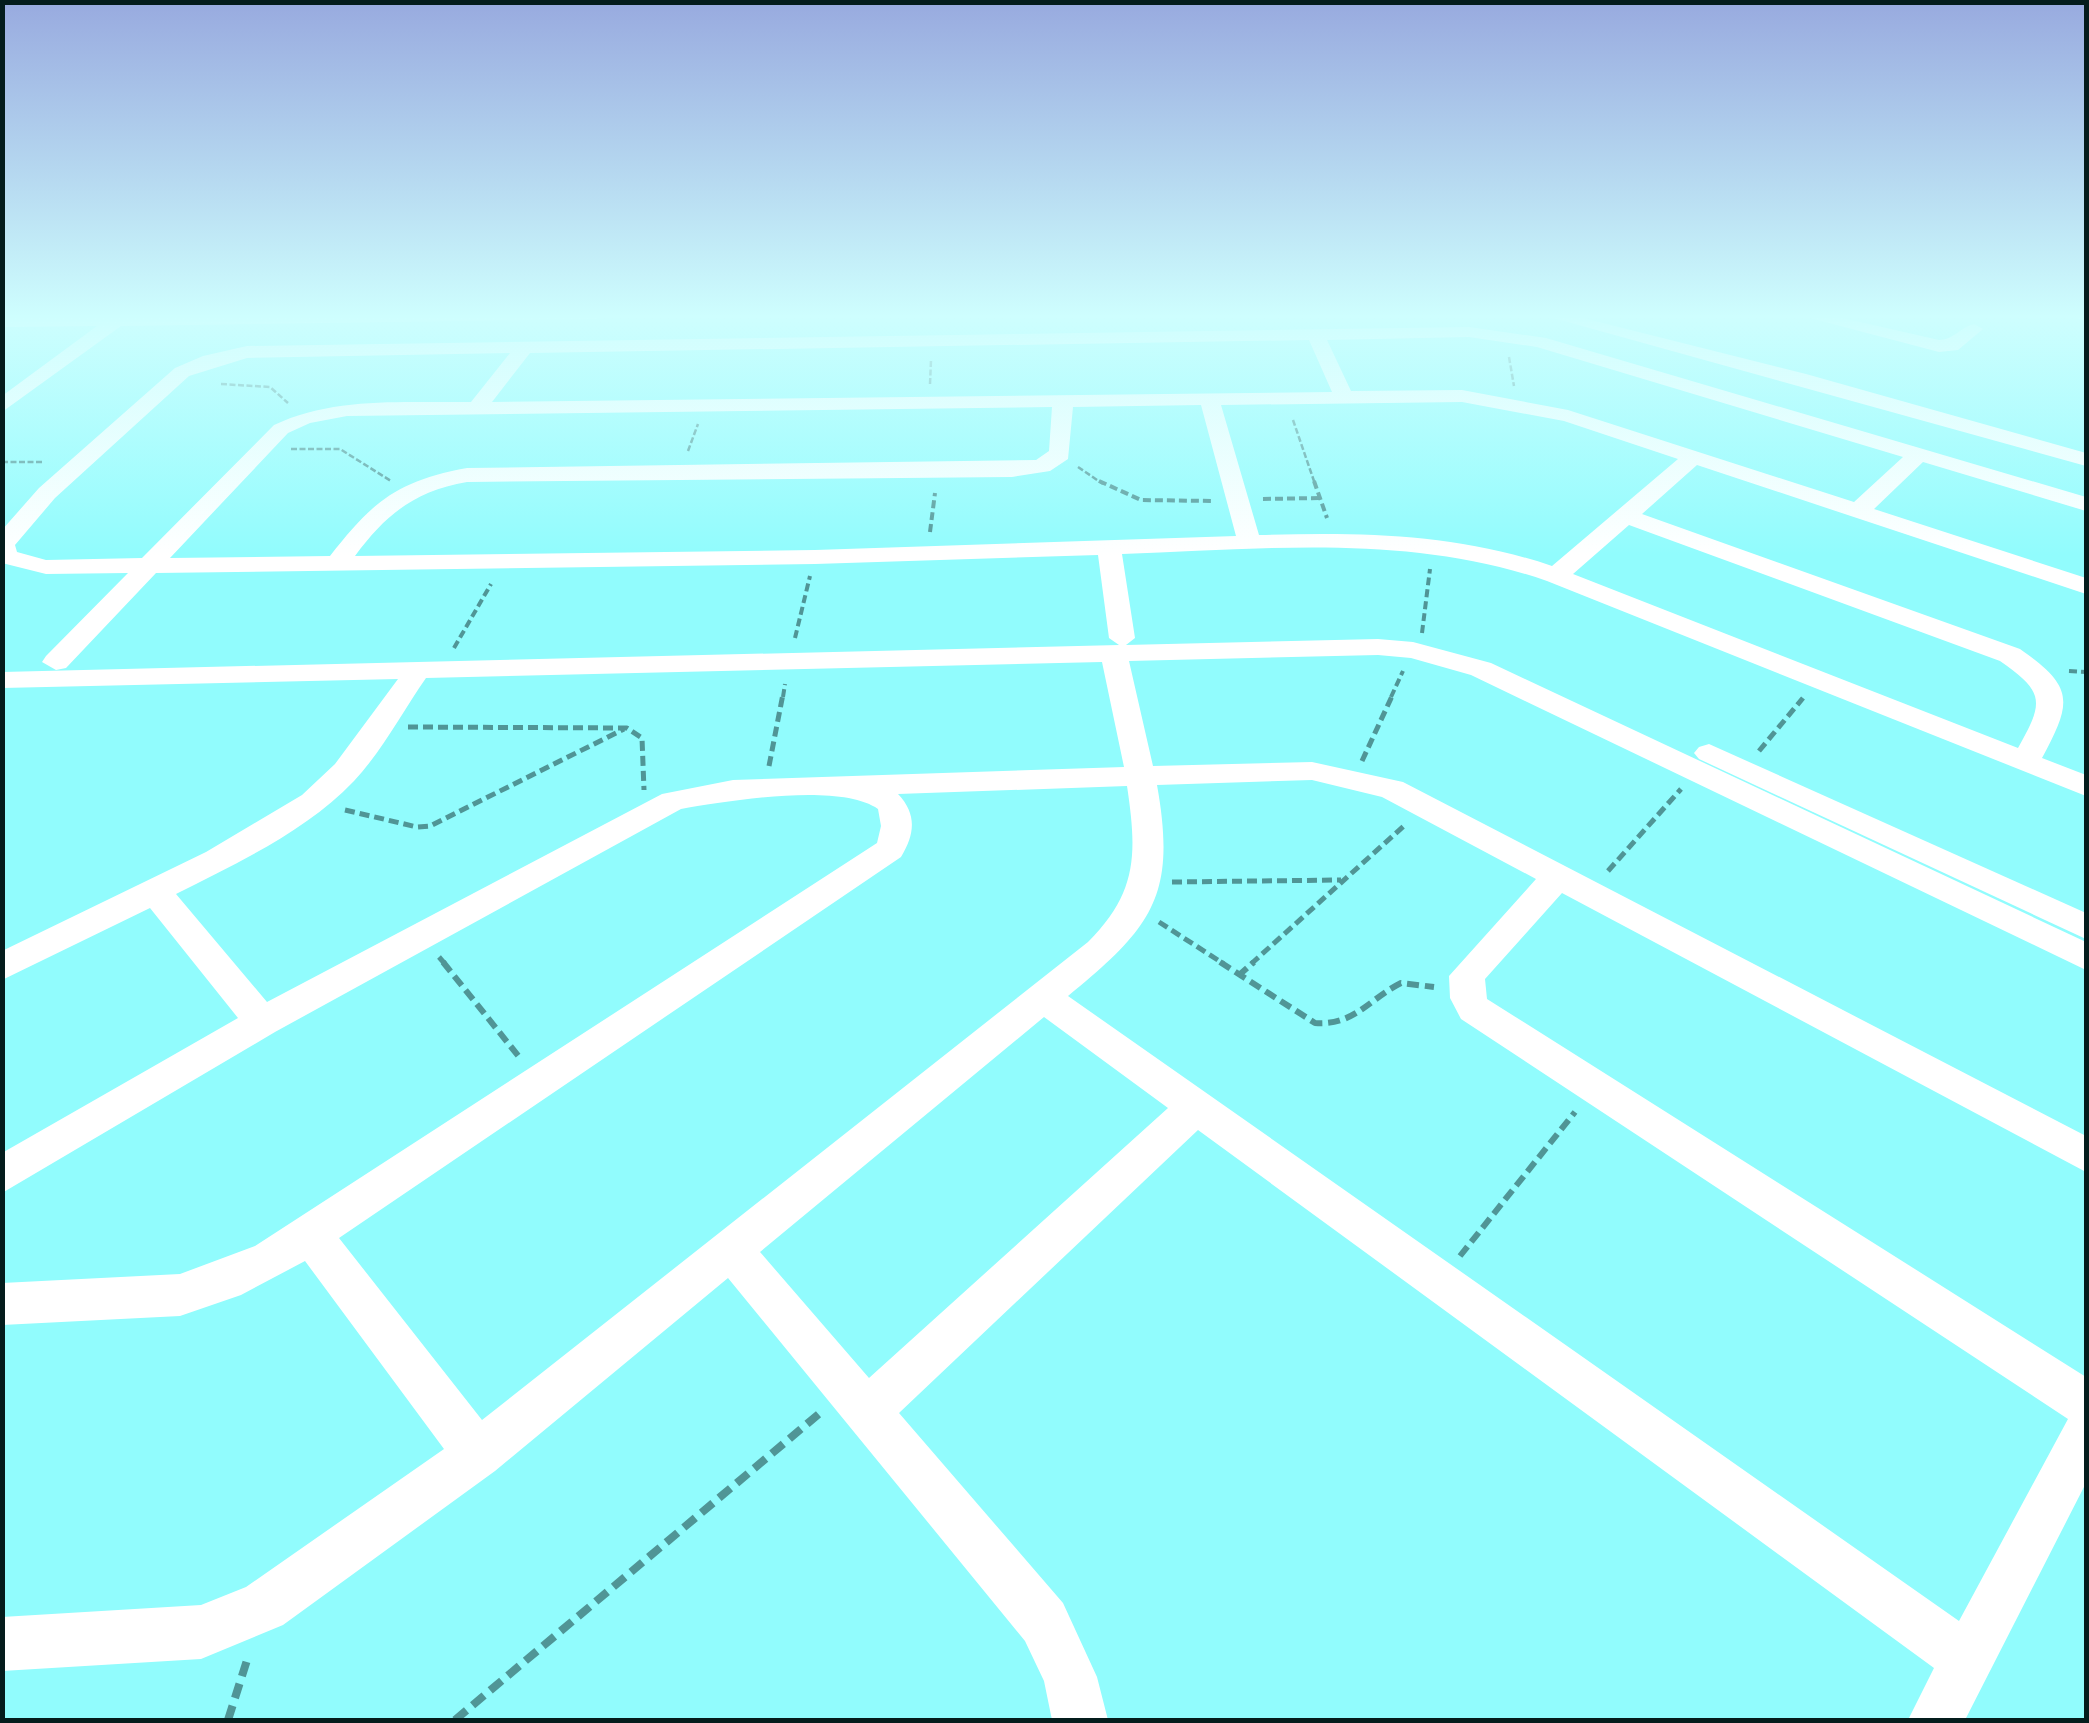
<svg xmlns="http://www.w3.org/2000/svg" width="2089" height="1723" viewBox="0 0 2089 1723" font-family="Barlow,sans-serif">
<rect width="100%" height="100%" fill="#91fcfd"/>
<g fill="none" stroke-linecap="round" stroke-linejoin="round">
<!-- path-far4 -->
<g stroke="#509596" stroke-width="2.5" stroke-dasharray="6 2.5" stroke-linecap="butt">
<path d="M1509,357L1514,386"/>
<path d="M221,384L270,387L288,403"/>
<path d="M930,384L931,360"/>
<path d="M1293,420L1315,484"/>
<path d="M291,449H340L391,481"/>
<path d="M688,451L698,424"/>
<path d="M2,462H44"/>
<path d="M1078,467L1103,484"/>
</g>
<!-- path-far3 -->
<g stroke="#509596" stroke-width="4" stroke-dasharray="8 4" stroke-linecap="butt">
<path d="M1099,481L1141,500L1212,501"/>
<path d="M1314,481L1327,518"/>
<path d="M1263,499L1320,498"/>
<path d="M930,532L935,493"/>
<path d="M1422,633L1430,569"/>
<path d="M795,638L810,576"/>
<path d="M454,648L491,584"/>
<path d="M2069,671L2086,672"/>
<path d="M783,697L785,684"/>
<path d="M1391,697L1403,671"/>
</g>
<!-- path-far2 -->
<g stroke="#509596" stroke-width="5" stroke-dasharray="10 5" stroke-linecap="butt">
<path d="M408,727L627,728L642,738L644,790"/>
<path d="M1759,751L1803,698"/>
<path d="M1362,761L1393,694"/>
<path d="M769,766L783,694"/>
<path d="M345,810L417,827L430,826L624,729"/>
<path d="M1608,871L1681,789"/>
<path d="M1172,882L1341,880"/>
<path d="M1159,922L1224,964"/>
<path d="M439,957L445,964"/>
<path d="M1251,964L1406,824"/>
</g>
<!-- path-far1 -->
<g stroke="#509596" stroke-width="6" stroke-dasharray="12 6" stroke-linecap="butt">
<path d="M443,962L520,1058"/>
<path d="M1220,962L1315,1023C1354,1026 1369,999 1401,983L1434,987"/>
<path d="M1238,976L1254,962"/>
<path d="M1460,1256L1575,1112"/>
</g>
<!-- path -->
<g stroke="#509596" stroke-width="8" stroke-dasharray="15 8" stroke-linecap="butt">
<path d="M228,1720L248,1657"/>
<path d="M455,1720L820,1413"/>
</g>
<!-- minor -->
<g fill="#fff" fill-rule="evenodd">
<path d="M229,314H605L596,319L121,326L2,412V396L97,326L2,327V317Z"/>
<path d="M1539,314H1567L1806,374L2086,453V466Z"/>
<path d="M1795,314H1825L1939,340C1953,340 1961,327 1974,324L1983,329L1958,350L1939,352Z"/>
<path d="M2071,314H2086V320L2074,318Z"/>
<path d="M1469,327L1546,338L2086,497V511L1923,462L1874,509L2086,578V594L1697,465L1642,514L2020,649C2075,687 2072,702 2042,758L2086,775V796L1547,581C1409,533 1265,549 1122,554L1135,638L1126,645L1378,639L1413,642L1491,663L2086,942V970L1471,675L1411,658L1378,655L1129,661L1153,766L1312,762L1403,782L2086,1136V1172L1562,893L1485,979L1487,999L2086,1377V1483L1965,1720H1908L1934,1668L1198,1130L899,1413L1063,1603L1097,1677L1108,1720H1052L1044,1681L1025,1641L728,1278L495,1471L283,1625L201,1659L2,1671V1617L201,1605L246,1587L444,1449L305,1261L241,1295L180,1316L2,1325V1283L180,1274L255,1246L877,843L881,826L878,809C840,782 727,801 681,809L275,1032L2,1193V1153L238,1018L150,908L2,980V951L206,852L302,795L335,764L398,679L2,688V672L1119,645L1109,638L1098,555L815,564L156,573L66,668L56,670L42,662L46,656L128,573L46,574L2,563V530L39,488L175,368L203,356L247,346ZM1469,337L1537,347L1903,457L1854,502L1568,410L1462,390L1351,391L1327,340ZM1309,340L1332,392L492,402L530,353ZM510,353L471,402C405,403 335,396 274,425L142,558L46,560L17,552L15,545L55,498L189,376L247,358ZM1462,402L1564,421L1678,459L1552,566C1455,533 1360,532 1259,535L1221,405ZM1201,405L1236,536L815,550L355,556C386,514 415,491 467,482L1012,477L1050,471L1068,459L1073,407ZM1052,407L1049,451L1036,460L467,468C397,481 373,501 330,556L170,558L288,433L310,423L347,416ZM1629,525L2000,661C2045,692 2044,702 2018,748L1573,574ZM1102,662L1124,767L733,780L662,794L267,1002L176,894C239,862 305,832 354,781C382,751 403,711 426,678ZM1312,780L1382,797L1536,879L1449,976L1450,998L1461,1019L2068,1419L1959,1621L1068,996C1152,927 1177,896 1157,785ZM1127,786C1137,853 1138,892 1088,942L482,1420L339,1238L901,857C915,834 917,814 898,794ZM1044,1017L1168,1108L869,1378L760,1252Z"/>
<path d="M1709,744L2086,913V939L1699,759L1694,753L1699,747Z"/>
</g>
</g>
<!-- sky -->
<linearGradient id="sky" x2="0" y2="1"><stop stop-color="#98aadf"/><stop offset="0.57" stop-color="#cefefe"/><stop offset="1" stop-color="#cefefe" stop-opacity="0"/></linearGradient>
<rect width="2089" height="555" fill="url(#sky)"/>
<!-- border -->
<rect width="2089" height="1723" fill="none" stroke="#041c1c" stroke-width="10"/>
</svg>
